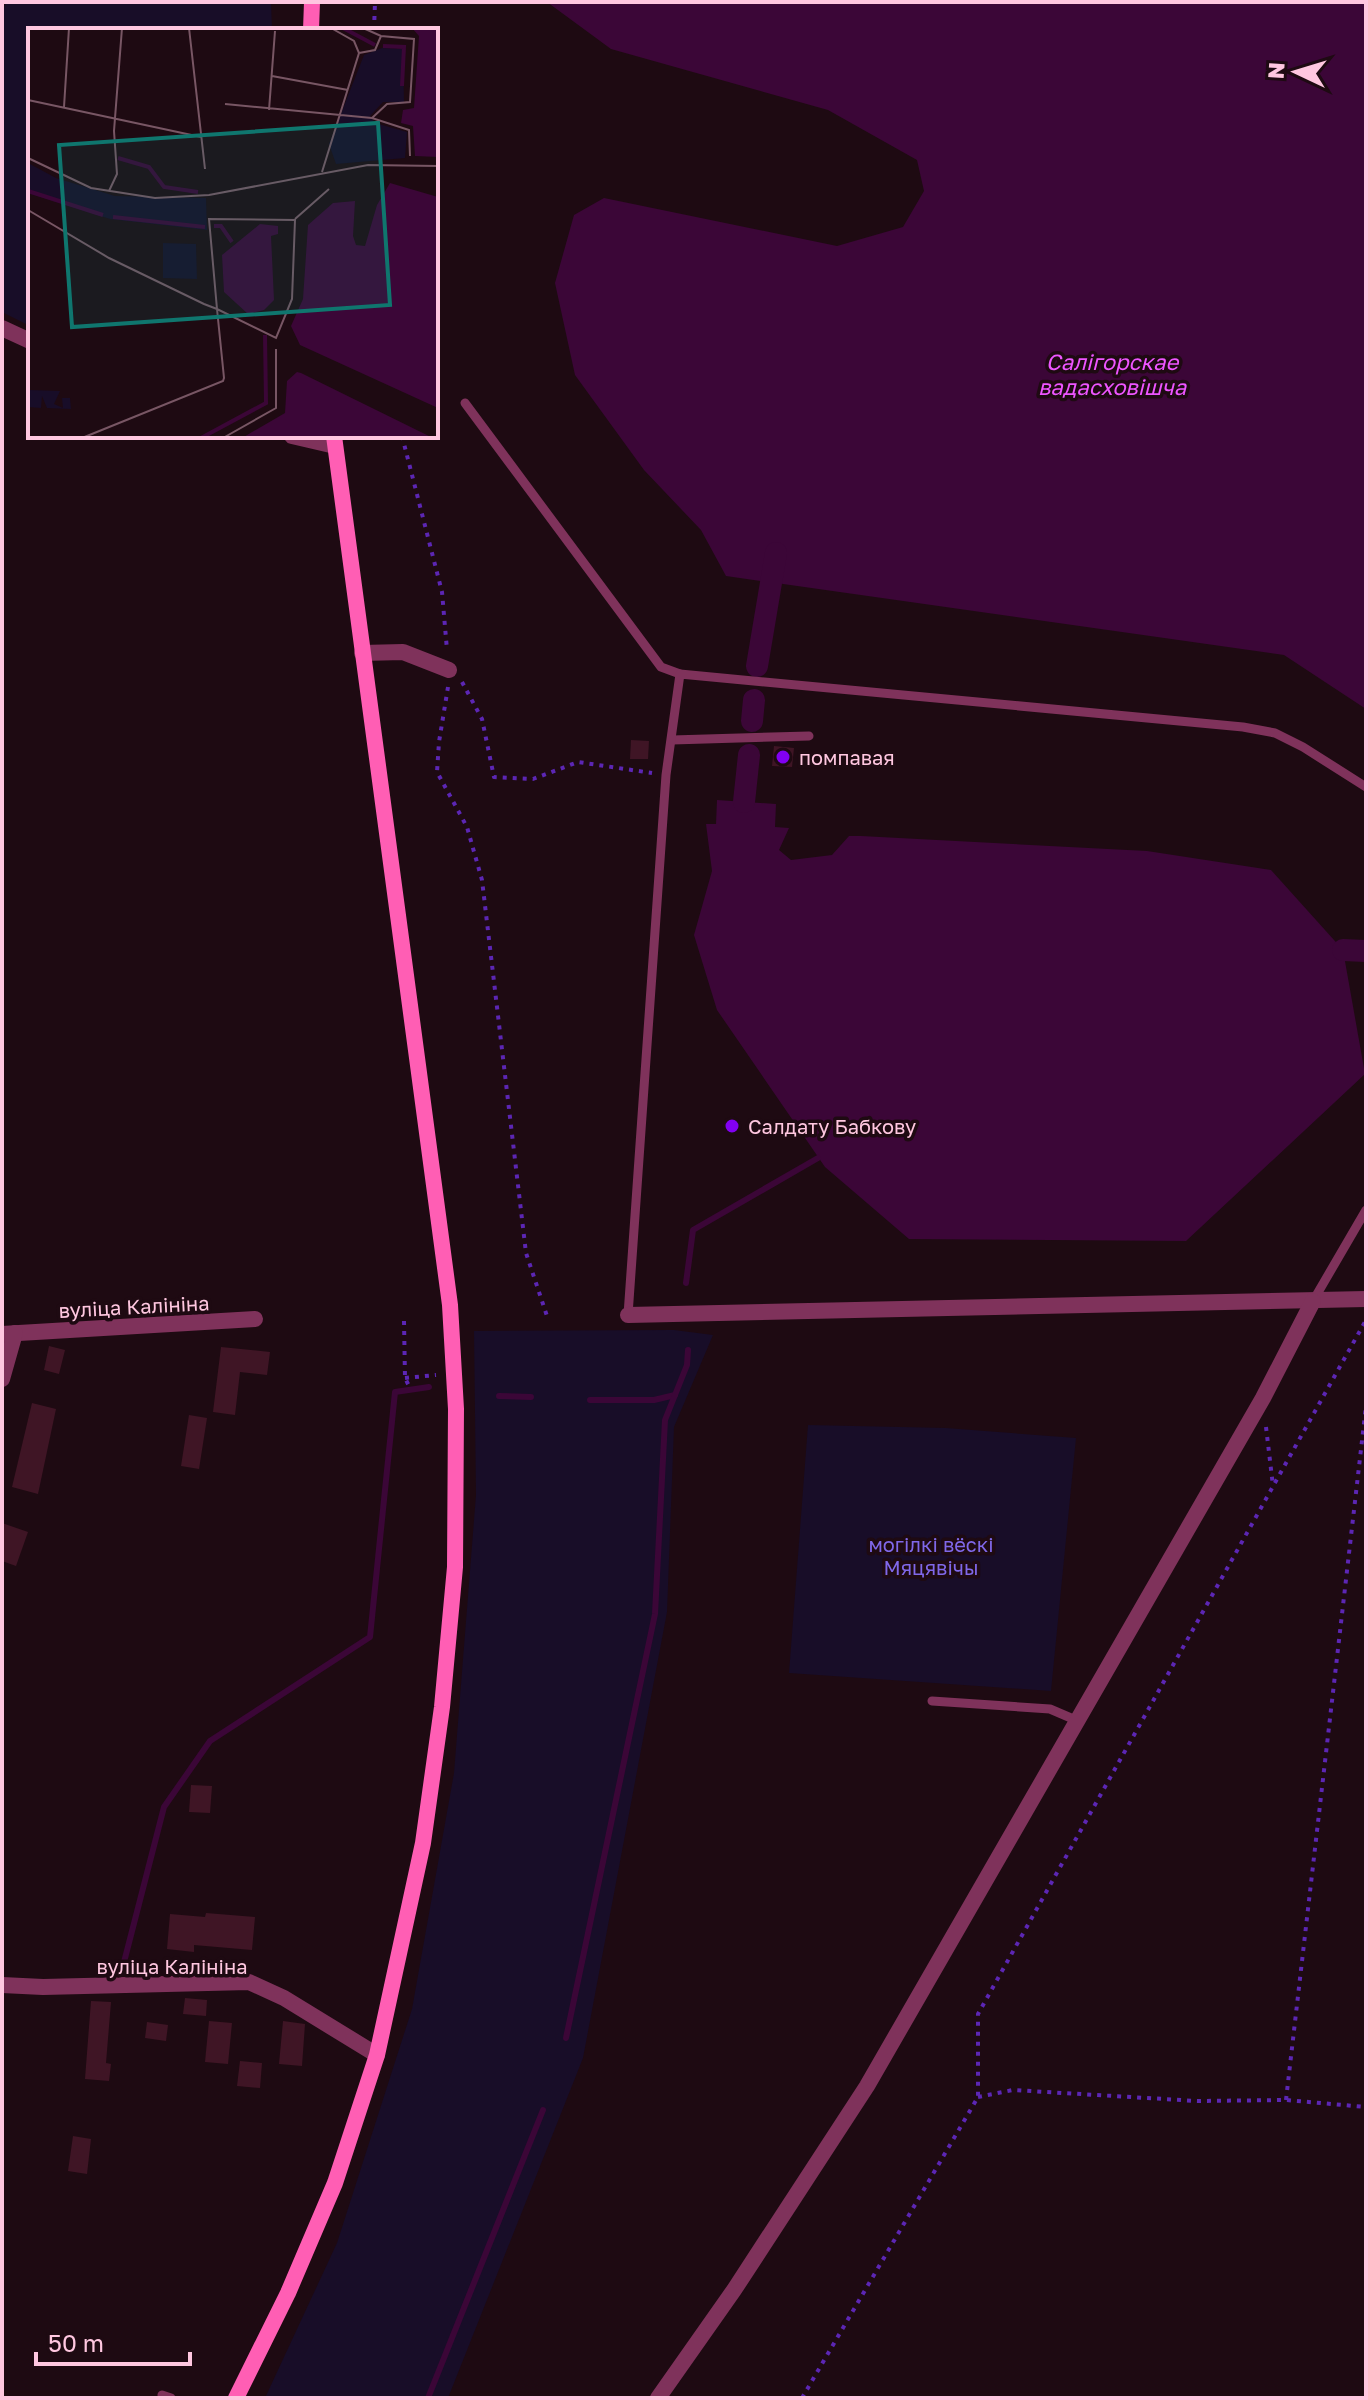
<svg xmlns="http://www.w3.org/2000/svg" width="1368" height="2400" viewBox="0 0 1368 2400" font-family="'Golos Text',sans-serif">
<rect width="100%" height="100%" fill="#1e0a12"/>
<!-- green -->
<g fill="#180d28">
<path d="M6,2H271L272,30H30V326L2,312V15Z"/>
<path d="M674,1330L713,1335L674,1427L667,1612L583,2058L448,2398H265L337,2243L412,2009L454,1773L476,1495L474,1331Z"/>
<path d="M808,1425L946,1428L1076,1438L1051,1691L789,1673Z"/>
</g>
<!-- water -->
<g fill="#3b0637">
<path d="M547,2H1366V709L1284,655L726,576L701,530L644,470L575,375L555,283L574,215L604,198L837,246L903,227L924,191L917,160L828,110L611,49Z"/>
<path d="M717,800L776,804L775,827L789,828L779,850L791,860L832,855L849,836H861L1147,851L1271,870L1343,950L1365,1074L1186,1241L909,1239L825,1167L717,1010L694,935L712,871L706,824H716Z"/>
</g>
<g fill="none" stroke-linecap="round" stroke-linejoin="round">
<!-- stream -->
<g stroke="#3b0637" stroke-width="6">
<path d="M686,1283L693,1230L818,1158"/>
<path d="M499,1396L531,1397"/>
<path d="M590,1400H654L675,1395"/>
<path d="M123,1966L164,1807L210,1741L370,1637L395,1392L429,1387"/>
<path d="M566,2038L655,1614L665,1420L687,1365L688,1350"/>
<path d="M428,2398L543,2110"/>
</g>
<!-- canal -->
<g stroke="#3b0637" stroke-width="22">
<path d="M757,666L776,553"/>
<path d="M752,721L754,700"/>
<path d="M744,802L749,755"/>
<path d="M1343,950L1366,951"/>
</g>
</g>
<!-- building -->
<g fill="#3f1525">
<path d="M631,740L649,741L648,759H630Z"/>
<path d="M774,746L794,748L792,767L772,766Z"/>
<path d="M49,1346L65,1350L59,1374L44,1370Z"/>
<path d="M221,1347L270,1352L267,1375L240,1372L235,1415L213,1412Z"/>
<path d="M32,1403L56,1409L38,1494L12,1487Z"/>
<path d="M189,1415L207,1418L199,1469L181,1466Z"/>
<path d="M2,1523L28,1532L16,1566L2,1561Z"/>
<path d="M191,1785L212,1786L210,1813L189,1812Z"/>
<path d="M206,1913L255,1917L252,1950L194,1945V1952L167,1949L170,1914L205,1917Z"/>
<path d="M185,1998L207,2000L206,2016L183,2014Z"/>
<path d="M91,2001L111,2002L106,2063L111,2064L109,2081L85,2079Z"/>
<path d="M209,2021L232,2023L228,2064L205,2062Z"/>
<path d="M283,2021L305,2024L302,2066L279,2064Z"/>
<path d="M147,2022L168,2025L166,2041L145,2038Z"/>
<path d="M240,2061L262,2063L260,2088L237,2086Z"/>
<path d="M73,2136L91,2139L87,2174L68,2171Z"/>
</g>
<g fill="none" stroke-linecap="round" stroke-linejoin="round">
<!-- path -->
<g stroke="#5c26b4" stroke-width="4" stroke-dasharray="4 6" stroke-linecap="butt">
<path d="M374,30L375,2"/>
<path d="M402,436L442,592L447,650"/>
<path d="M462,682L482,719L494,777L533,779L578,762L652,773"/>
<path d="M448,687L439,742L437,772L467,827L482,880L526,1253L547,1316"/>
<path d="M404,1321L405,1378L409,1386"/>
<path d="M405,1378L436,1375"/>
<path d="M1266,1427L1273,1486"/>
<path d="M978,2097L1013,2090L1197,2101L1286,2100L1366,2107"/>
<path d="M1286,2100L1366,1406"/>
<path d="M802,2398L978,2097V2014L1366,1320"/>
</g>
<!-- service -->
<g stroke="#7f325b" stroke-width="9">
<path d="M465,403L661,667L680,674"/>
<path d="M672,740L809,736"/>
<path d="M1313,1301L1366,1210"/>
<path d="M628,1315L666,775L680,674L1243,727L1275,733L1303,747L1366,787"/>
<path d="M932,1701L1050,1709L1078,1721"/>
<path d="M162,2395L171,2398"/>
</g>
<!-- minor -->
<g stroke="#7f325b" stroke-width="16">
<path d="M2,328L30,341"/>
<path d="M292,436L335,446"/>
<path d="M362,653L403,652L449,670"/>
<path d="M628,1315L1366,1299"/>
<path d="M2,1334L255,1319"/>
<path d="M2,1379L15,1333"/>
<path d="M2,1985L43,1987L249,1982L284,1998L377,2055"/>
<path d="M658,2398L734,2290L867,2086L1263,1398L1313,1301"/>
</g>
<!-- secondary -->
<g stroke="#ff5eb4" stroke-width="16">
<path d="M311,30L312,2"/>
<path d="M236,2398L288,2293L335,2183L377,2055L423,1843L442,1707L455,1567L456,1409L450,1305L334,436"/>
</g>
</g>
<!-- markers -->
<g fill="#8200f2" stroke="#1e0a12" stroke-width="3">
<circle cx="783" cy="757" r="8"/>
<circle cx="732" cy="1126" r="8"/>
</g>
<g text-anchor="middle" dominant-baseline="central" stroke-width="7" stroke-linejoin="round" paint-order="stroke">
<!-- poi labels -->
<g font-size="20" fill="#ffc7e0" stroke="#1e0a12" text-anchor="start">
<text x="799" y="757">помпавая</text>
<text x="748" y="1126">Салдату Бабкову</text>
</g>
<!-- street labels -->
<g font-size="20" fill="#ffc7e0" stroke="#1e0a12">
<text transform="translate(134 1306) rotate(-3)">вуліца Калініна</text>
<text x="172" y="1966">вуліца Калініна</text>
</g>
<!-- park labels -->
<g font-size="20" fill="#8068e9" stroke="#1e0a12">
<text x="931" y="1544">могілкі вёскі<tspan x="931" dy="23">Мяцявічы</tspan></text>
</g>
<!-- water labels -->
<g font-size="22" font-style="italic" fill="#e5f" stroke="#1e0a12">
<text x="1112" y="361">Салігорскае<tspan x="1112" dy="25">вадасховішча</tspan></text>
</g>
</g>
<!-- overview -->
<g transform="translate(28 28)">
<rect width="410" height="410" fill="#1e0a12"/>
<path d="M354,20L375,21L376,74H355L342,88L347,95L379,104L377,130L308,136L301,116L336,27ZM0,135L28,150L87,168L178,170L179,202L82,191L0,165ZM135,215L168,216L169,251L135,250ZM0,362L32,363L26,376L35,380L34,370H42L43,381L19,380L14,368L13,380L0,379Z" fill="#180d28"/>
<path d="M384,0H410V129L387,128L385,98L373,95L375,82L386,80L391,8ZM362,155L410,169V380L272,317L263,298L275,271L280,197L305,175L327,173L325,208L328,217L337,218L349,177ZM232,196L250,198V206L243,208L246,272L236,282L220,286L196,264L194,227ZM269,344L273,345L405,410H214L257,385L259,353Z" fill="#3b0637"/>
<path fill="none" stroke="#3b0637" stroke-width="4" d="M315,0L347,17M355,18L376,19L374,58M90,130L121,139L136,159L170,164M0,163L75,187M85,189L177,199M186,198H193L204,214M173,410L238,375L237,307"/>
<path fill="none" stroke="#785664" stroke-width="2" d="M161,0L177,141M198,0H303M335,0L353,8L386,11L382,74L359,76L344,90M331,25L347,22L353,8M244,48L320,62M0,72L173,109M197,76L344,90L381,102L382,128M36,79L41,0M241,82L247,3M0,130L63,160L127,170L181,167L340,137L410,138M294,144L331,25L326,13L303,0M81,163L89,146L86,103L94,0M0,182L81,230L176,276L189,281L248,310L264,271L267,192L181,191L189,281L196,350L195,353L54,410M267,191L301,161M195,410L248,380V321"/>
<path fill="#0f766e" fill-opacity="0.15" stroke="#0f766e" stroke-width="4" d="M350,95L362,277L44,299L31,117Z"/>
<rect width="410" height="410" fill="none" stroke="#ffc7e0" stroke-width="4"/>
</g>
<!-- border -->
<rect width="1368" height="2400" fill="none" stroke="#ffc7e0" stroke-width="8"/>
<!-- north arrow -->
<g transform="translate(1296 72) rotate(274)" stroke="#1e0a12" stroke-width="6" paint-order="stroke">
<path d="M0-6L14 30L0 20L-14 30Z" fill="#ffc7e0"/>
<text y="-12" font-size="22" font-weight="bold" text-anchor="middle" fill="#ffc7e0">N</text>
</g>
<!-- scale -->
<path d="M36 2352v12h154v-12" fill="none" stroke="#ffc7e0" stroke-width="4"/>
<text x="48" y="2352" font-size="24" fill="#ffc7e0" stroke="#1e0a12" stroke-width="6" paint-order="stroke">50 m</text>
</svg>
